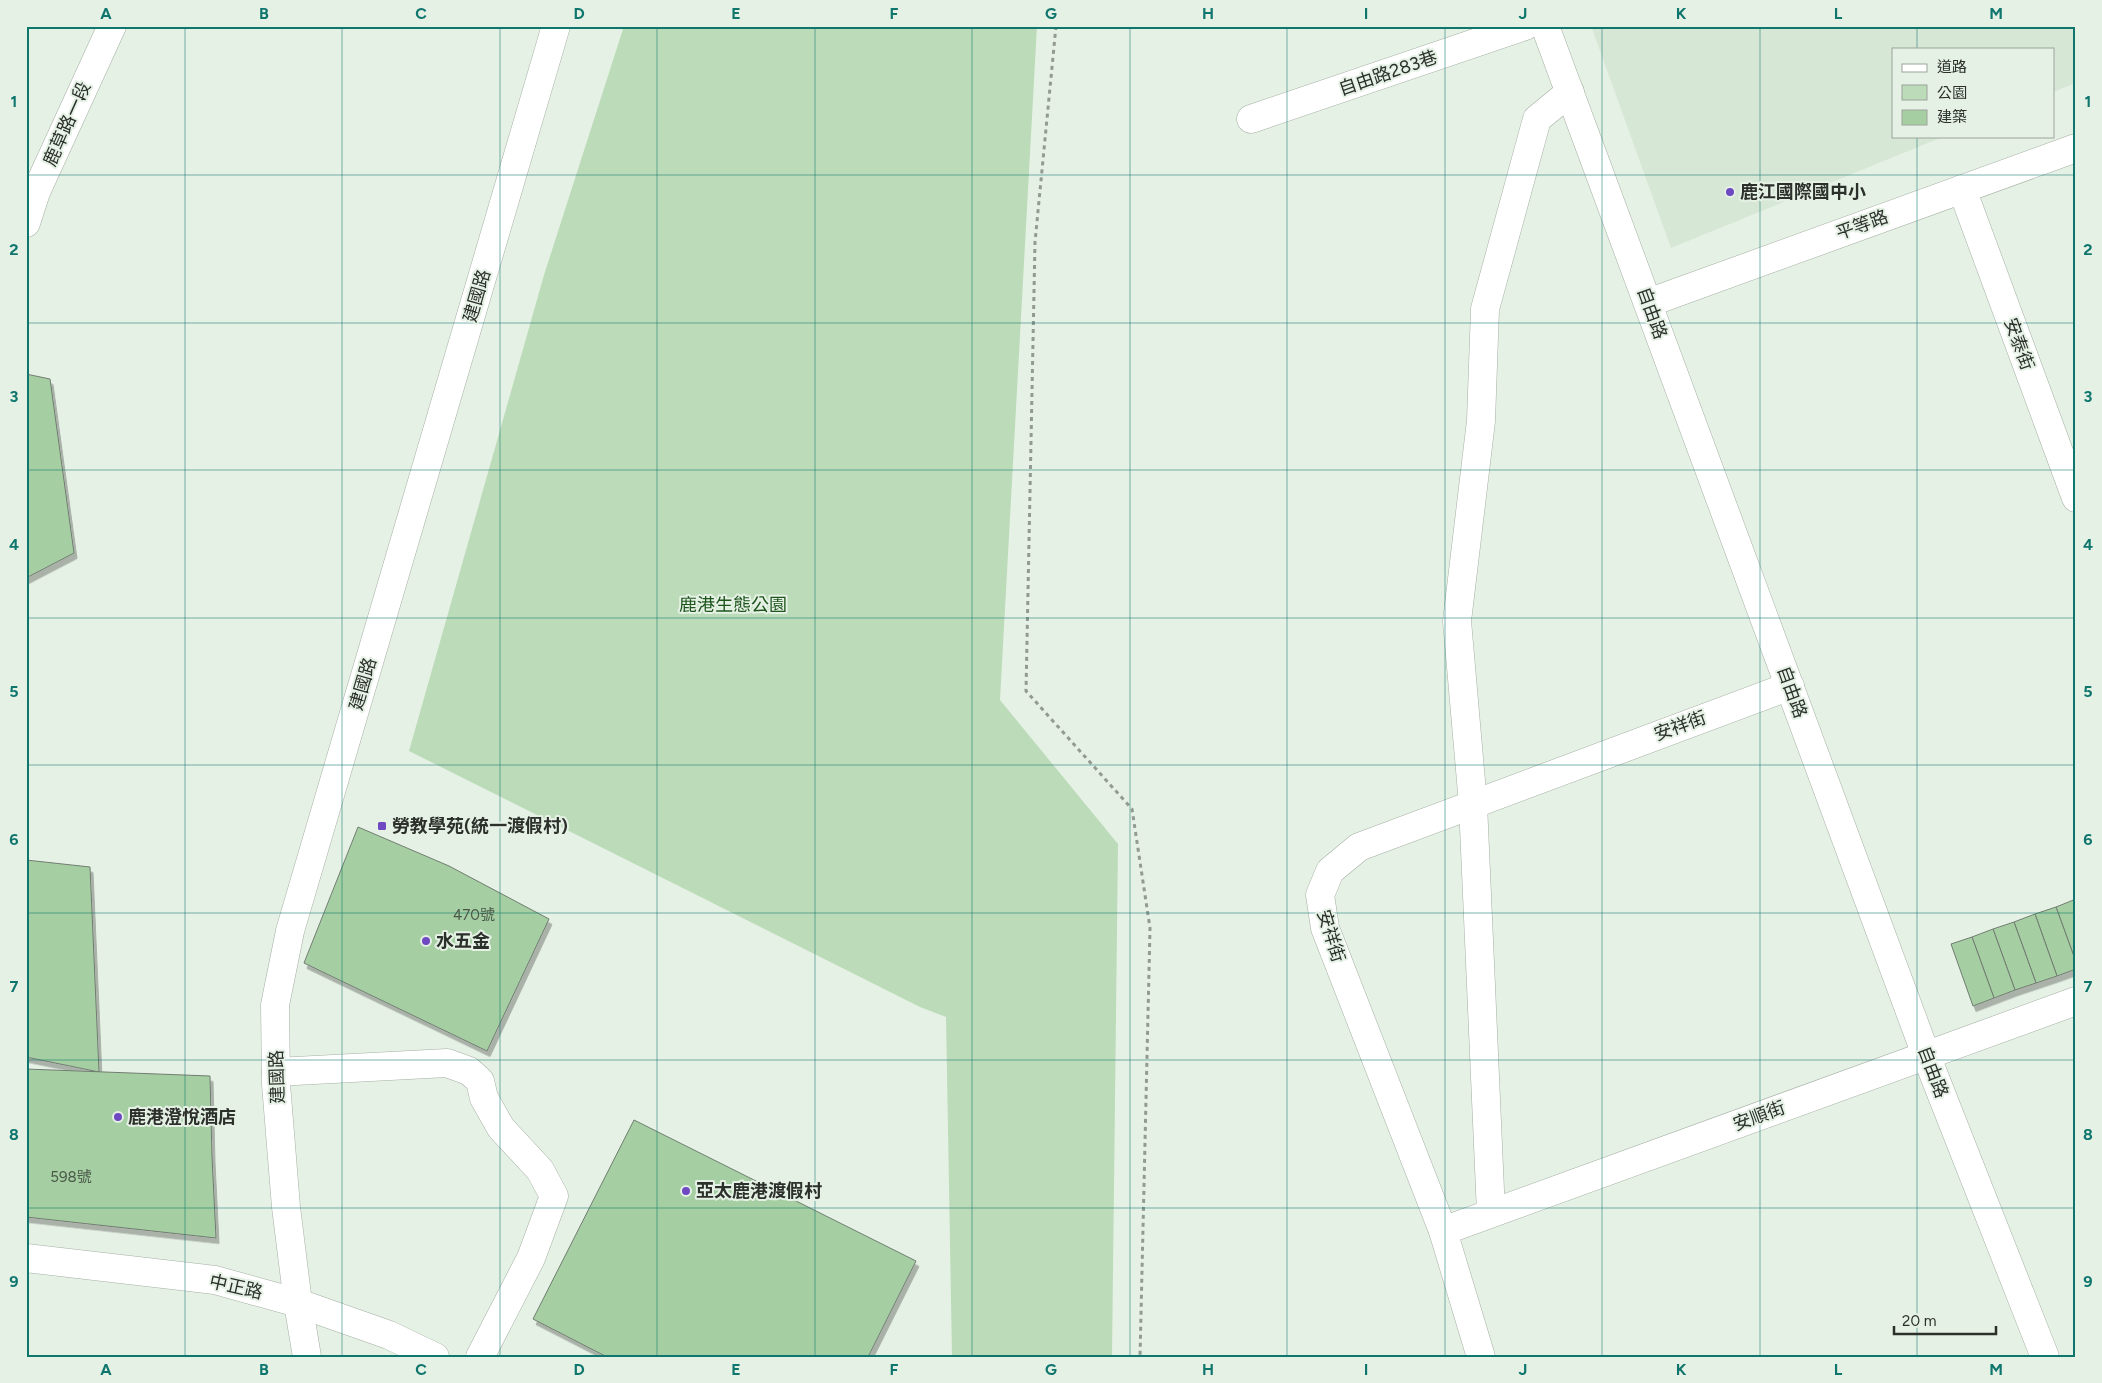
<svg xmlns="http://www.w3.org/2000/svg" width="2102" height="1383" viewBox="0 0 2102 1383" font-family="Figtree,'Noto Sans TC',sans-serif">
<defs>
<filter id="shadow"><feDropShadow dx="3" dy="5.5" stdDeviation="0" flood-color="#0004"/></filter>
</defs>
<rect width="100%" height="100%" fill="#e6f1e5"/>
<!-- built -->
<path fill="#d7e7d6" d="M1591,26H2076V83L2053,92V49H1893V136H1945L1671,248Z"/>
<!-- green -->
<path fill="#bcdbb9" d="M624,26H1037L1000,700L1118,844L1112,1357H952L946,1017L920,1007L409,751L544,275Z"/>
<!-- building -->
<g fill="#a5cfa2" stroke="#717c71" filter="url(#shadow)">
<path d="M26,374L50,379L74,553L26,578Z"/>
<path d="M358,827L449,866L549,919L487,1051L304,963Z"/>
<path d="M26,860L90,867L99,1072L26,1057Z"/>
<path d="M2076,899V962L2056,907Z"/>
<path d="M2056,907L2076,962V969L2057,976L2035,914Z"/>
<path d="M2035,914L2057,976L2036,983L2014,922Z"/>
<path d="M2014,922L2036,983L2015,990L1993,929Z"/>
<path d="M1993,929L2015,990L1994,998L1972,937Z"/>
<path d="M1972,937L1994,998L1973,1006L1951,944Z"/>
<path d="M26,1069L210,1076L212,1157L216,1238L26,1217Z"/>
<path d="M634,1120L916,1261L868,1357H607L533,1319Z"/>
</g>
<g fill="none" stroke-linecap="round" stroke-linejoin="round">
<!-- minor casing -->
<g stroke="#a5b0a4" stroke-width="29">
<g id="minor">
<path d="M1545,26L1926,1055L2045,1357"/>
<path d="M1251,119L1525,26"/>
<path d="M1962,189L2076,498"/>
<path d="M1648,303L2076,148"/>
<path d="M276,1072L447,1063L469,1071L480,1081L484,1098L501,1128L540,1170L554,1196L531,1258L480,1357"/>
<path d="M1491,1213L1473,804L1457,621L1481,421L1485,309L1537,119L1570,92"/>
<path d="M1443,1231L2076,1001"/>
<path d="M307,1357L298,1303L286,1207L276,1084L275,1005L290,931L556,26"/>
<path d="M1481,1357L1443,1231L1325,928L1320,895L1330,871L1359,847L1790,686"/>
</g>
</g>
<!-- major casing -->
<g stroke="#a5b0a4" stroke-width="29">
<g id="major">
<path d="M26,223L36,192L112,26"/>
<path d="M26,1258L215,1280L298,1303L389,1335L435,1357"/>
</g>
</g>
<!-- path -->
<path stroke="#929a91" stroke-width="3" stroke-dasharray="4 4" stroke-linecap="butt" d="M1056,26L1035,242L1026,691L1132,809L1150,928L1140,1357"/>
<!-- minor -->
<use href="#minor" stroke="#fff" stroke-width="28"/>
<!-- major -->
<use href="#major" stroke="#fff" stroke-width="28"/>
</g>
<!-- grid -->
<path fill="none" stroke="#0f766e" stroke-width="1" stroke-opacity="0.55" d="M185,26V1357M342,26V1357M500,26V1357M657,26V1357M815,26V1357M972,26V1357M1130,26V1357M1287,26V1357M1445,26V1357M1602,26V1357M1760,26V1357M1917,26V49M1917,136V1357M26,175H2076M26,323H2076M26,470H2076M26,618H2076M26,765H2076M26,913H2076M26,1060H2076M26,1208H2076"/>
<!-- markers -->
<g fill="#6e49c1" stroke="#e6f1e5" stroke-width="2">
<circle cx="1730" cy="192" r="5"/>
<rect x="377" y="821" width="10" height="10" rx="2.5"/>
<circle cx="426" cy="941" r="5"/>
<circle cx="118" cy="1117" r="5"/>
<circle cx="686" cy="1191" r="5"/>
</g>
<g text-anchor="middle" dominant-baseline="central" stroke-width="4" stroke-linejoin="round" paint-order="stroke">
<!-- number labels -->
<g font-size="15" fill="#4a5849">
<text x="474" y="915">470號</text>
<text x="71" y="1177">598號</text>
</g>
<!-- street labels -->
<g font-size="18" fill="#2c302b" stroke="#e6f1e5">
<text transform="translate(1388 73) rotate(-19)">自由路283巷</text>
<text transform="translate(67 124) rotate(-66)">鹿草路一段</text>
<text transform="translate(1862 225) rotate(-20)">平等路</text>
<text transform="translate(477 296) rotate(-74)">建國路</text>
<text transform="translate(1652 313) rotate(70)">自由路</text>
<text transform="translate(2019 344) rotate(70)">安泰街</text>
<text transform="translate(363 684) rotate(-74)">建國路</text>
<text transform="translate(1792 692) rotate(70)">自由路</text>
<text transform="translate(1680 726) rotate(-20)">安祥街</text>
<text transform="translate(1331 936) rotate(73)">安祥街</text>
<text transform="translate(1933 1072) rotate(69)">自由路</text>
<text transform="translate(277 1077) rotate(-92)">建國路</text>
<text transform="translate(1759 1116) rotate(-20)">安順街</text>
<text transform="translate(236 1287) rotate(13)">中正路</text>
</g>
<!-- poi labels -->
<g font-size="18" font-weight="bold" fill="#2c302b" stroke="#e6f1e5" text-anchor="start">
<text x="1740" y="192">鹿江國際國中小</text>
<text x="392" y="826">勞教學苑(統一渡假村)</text>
<text x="436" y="941">水五金</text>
<text x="128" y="1117">鹿港澄悅酒店</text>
<text x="696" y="1191">亞太鹿港渡假村</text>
</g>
<!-- park labels -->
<g font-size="18" fill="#1d551c" stroke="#e6f1e5">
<text x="733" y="605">鹿港生態公園</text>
</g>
</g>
<!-- border -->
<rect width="2102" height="1383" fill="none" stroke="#e6f1e5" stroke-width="55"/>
<!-- legend -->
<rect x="1892" y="48" width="162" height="90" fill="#e6f1e5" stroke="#9ca49b"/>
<rect x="1902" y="64" width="25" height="8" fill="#ffffff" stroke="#9ca49b"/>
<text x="1937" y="72" font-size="15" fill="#2c302b">道路</text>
<rect x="1902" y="85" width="25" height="15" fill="#bcdbb9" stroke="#9ca49b"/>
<text x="1937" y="98" font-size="15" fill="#2c302b">公園</text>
<rect x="1902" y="110" width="25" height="15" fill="#a5cfa2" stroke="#9ca49b"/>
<text x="1937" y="122" font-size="15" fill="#2c302b">建築</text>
<!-- scale -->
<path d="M1894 1326v8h102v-8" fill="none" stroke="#2c302b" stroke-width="2.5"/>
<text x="1902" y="1326" font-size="15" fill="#2c302b" stroke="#e6f1e5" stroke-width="4" paint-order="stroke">20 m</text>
<rect x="28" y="28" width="2046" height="1328" fill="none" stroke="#0f766e" stroke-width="2"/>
<g font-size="16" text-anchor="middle" font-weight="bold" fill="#0f766e">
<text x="106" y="19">A</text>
<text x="264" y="19">B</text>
<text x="421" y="19">C</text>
<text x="579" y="19">D</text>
<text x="736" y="19">E</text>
<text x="894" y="19">F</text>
<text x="1051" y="19">G</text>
<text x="1208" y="19">H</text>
<text x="1366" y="19">I</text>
<text x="1523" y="19">J</text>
<text x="1681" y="19">K</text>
<text x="1838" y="19">L</text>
<text x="1996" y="19">M</text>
<text x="14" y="107">1</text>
<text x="2088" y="107">1</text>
<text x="14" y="255">2</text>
<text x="2088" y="255">2</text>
<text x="14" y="402">3</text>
<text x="2088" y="402">3</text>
<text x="14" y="550">4</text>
<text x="2088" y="550">4</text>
<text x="14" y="697">5</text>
<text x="2088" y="697">5</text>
<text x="14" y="845">6</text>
<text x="2088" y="845">6</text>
<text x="14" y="992">7</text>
<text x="2088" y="992">7</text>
<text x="14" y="1140">8</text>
<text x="2088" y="1140">8</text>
<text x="14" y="1287">9</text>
<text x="2088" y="1287">9</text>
<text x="106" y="1375">A</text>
<text x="264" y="1375">B</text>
<text x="421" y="1375">C</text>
<text x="579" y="1375">D</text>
<text x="736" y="1375">E</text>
<text x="894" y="1375">F</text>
<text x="1051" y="1375">G</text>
<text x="1208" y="1375">H</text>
<text x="1366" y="1375">I</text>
<text x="1523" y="1375">J</text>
<text x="1681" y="1375">K</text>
<text x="1838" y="1375">L</text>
<text x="1996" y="1375">M</text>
</g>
</svg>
